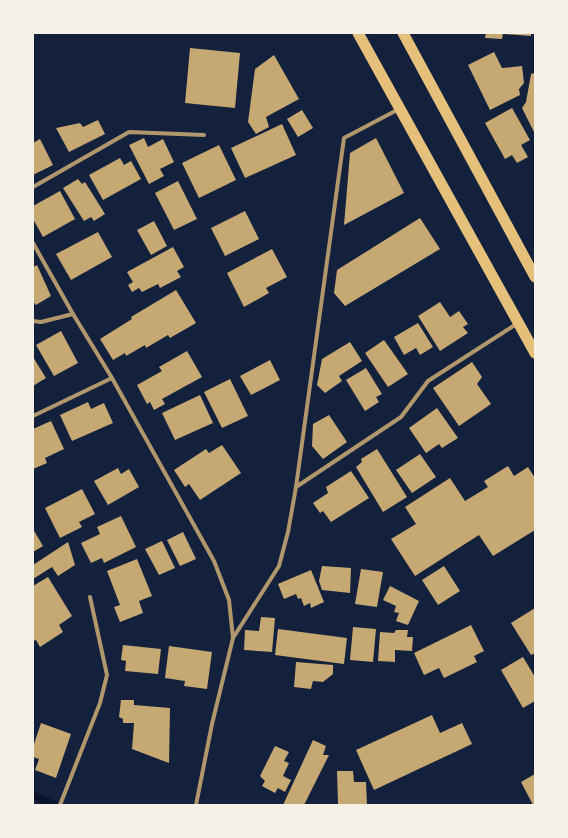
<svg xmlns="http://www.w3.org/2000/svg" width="568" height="838" viewBox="0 0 568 838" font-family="Roboto,sans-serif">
<rect width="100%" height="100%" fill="#14213d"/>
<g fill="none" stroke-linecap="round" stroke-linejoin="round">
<!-- stream -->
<path stroke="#0b132b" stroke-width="7" d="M33,795L55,805"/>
</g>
<!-- building -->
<g fill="#c6a872">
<path d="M486,33H503L502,39L485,38Z"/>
<path d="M504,33H531V36L504,34Z"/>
<path d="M190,48L240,53L235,108L185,103Z"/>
<path d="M494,52L502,68L522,66L524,83L519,89L520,95L490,110L468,65Z"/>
<path d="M274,55L299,99L266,117L269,127L256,134L248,122L255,69Z"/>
<path d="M535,73V134L522,108L526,102L531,74Z"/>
<path d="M512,108L530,140L521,145L528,157L517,163L512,155L505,159L485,123Z"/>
<path d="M302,110L313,128L298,137L287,119Z"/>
<path d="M98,120L105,134L69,152L56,128L80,123L83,127Z"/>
<path d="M282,124L296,155L245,178L231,148Z"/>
<path d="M144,138L148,147L163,139L174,162L160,169L164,176L149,184L129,145Z"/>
<path d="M376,138L404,193L344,225L350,153Z"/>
<path d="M40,139L53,165L33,175V143Z"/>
<path d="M219,145L236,180L199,198L182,163Z"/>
<path d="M120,158L124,165L131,161L141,179L103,200L89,175Z"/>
<path d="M78,179L82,184L85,182L105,214L94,221L91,217L84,221L63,188Z"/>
<path d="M178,181L197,219L174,230L155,193Z"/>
<path d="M60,191L75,219L43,237L33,219V206Z"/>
<path d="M245,211L259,239L225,256L211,228Z"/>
<path d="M420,218L440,249L345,306L334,293L337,270Z"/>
<path d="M154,221L167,246L151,255L137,230Z"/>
<path d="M98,232L112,257L71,280L56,254Z"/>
<path d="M173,247L184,267L177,271L181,277L160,288L158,284L142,292L139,288L132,292L128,285L133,282L127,272Z"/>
<path d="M272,249L287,277L266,288L269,293L244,307L227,273Z"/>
<path d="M37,265L51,296L36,305L33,302V267Z"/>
<path d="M176,290L196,323L170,338L168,335L146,348L145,345L126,356L125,353L113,360L100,339L132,319L131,317Z"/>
<path d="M440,302L450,317L459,311L468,324L463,327L468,333L440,351L418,316Z"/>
<path d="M418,323L433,347L420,355L416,348L404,355L394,337Z"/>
<path d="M61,331L78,363L54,376L36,345Z"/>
<path d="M384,340L408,374L388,387L365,353Z"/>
<path d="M350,342L362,361L339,376L342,381L325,393L317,385L322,359Z"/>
<path d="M187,351L202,377L162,399L165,404L154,410L150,402L147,404L137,385L162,371L159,367Z"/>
<path d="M33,357L46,378L33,386Z"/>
<path d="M270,360L280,380L251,395L240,376Z"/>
<path d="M472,362L482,377L477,384L491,404L459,426L433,388Z"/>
<path d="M366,368L382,394L376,397L379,402L365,411L346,380Z"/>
<path d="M230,379L248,416L222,428L204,392Z"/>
<path d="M200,395L213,423L175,440L162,413Z"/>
<path d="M88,402L91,409L104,403L113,423L72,441L60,415Z"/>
<path d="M437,408L458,438L442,448L439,444L426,453L409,428Z"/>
<path d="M329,415L347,442L323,459L312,446L313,424Z"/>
<path d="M51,421L64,449L45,458L47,463L33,469V429Z"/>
<path d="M222,445L241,473L200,500L189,484L185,487L174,470L206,449L209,453Z"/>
<path d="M377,449L407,497L383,512L356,467L362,462L361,459Z"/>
<path d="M420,454L436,477L412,493L396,470Z"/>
<path d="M508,466L514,476L528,467L535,478V530L493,556L479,535L415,576L391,539L416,524L405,507L450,478L465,501L488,487L484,481Z"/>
<path d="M118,468L121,474L129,469L139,487L108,505L94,481Z"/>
<path d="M351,471L369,498L331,522L323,511L320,513L313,503L328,493L326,487Z"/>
<path d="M82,489L95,514L79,522L82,527L60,538L45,508Z"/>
<path d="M121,516L136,547L104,563L102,558L91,563L81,543L100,534L97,527Z"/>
<path d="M33,529L43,546L33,552Z"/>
<path d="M183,532L196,559L180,566L167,540Z"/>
<path d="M162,541L175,568L159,575L145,549Z"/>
<path d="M68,542L75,565L58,576L52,567L33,579V565Z"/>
<path d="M137,559L152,596L139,601L143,613L120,622L114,607L120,605L107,571Z"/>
<path d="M322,566L351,568L350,593L322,590L319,581Z"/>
<path d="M444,566L460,591L438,605L422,580Z"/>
<path d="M361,569L383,572L377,607L355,604Z"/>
<path d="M311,570L324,602L311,608L310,603L304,606L301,598L298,599L296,594L284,599L278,584Z"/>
<path d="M48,577L72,616L59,625L63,632L40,647L36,640L33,641V586Z"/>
<path d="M390,586L419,601L408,625L396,621L399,613L394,612L396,606L383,600Z"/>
<path d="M535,608V653L531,655L511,623Z"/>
<path d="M261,617L275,618L272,652L244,650L245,630L259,631Z"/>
<path d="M471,625L484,651L474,656L477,662L444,678L439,668L424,675L414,653Z"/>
<path d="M353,627L376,629L373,662L350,660Z"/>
<path d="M278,629L347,638L344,664L275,655Z"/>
<path d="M396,630H408L407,637H413L412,651L395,650V662L378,661L380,632L394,633Z"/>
<path d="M123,645L161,649L158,674L125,671L126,661L121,660Z"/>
<path d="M169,646L212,652L207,689L184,686L185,681L165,678Z"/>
<path d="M523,657L535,677V701L523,708L501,670Z"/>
<path d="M296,662L333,665V674L323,682L313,681L311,689L294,687Z"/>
<path d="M121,700H134V705L170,708L169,763L132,749L134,723H123V719L119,717Z"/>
<path d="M432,715L440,733L462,723L472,744L374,790L356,750Z"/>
<path d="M41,723L71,734L56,778L35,770L39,759L33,757V747Z"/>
<path d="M313,740L326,746L323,755H329L304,805H283Z"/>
<path d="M275,746L289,752L284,761L289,763L283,776L291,780L285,792L278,788L275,793L262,786L265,781L260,776Z"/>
<path d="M337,771H353L354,782H366L367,805H338Z"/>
<path d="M535,774V805H533L521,782Z"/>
</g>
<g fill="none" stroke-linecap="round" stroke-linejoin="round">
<!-- minor -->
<g stroke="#b1986c" stroke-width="4">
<path d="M33,187L129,132L204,135"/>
<path d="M33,243L73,314L112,378L214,561L229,600L233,638"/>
<path d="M33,321L41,322L73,314"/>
<path d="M33,416L112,378"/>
<path d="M296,487L401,417L428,381L518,323"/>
<path d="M60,805L100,703L107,675L90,597"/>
<path d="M196,805L212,724L233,638L279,566L288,532L296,487L344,138L399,109"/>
</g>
<!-- trunk -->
<g stroke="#e5c07b" stroke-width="11">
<path d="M358,33L535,353"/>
<path d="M403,33L535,277"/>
</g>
</g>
<!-- border -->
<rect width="568" height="838" fill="none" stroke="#f6f1e7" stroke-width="68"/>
</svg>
